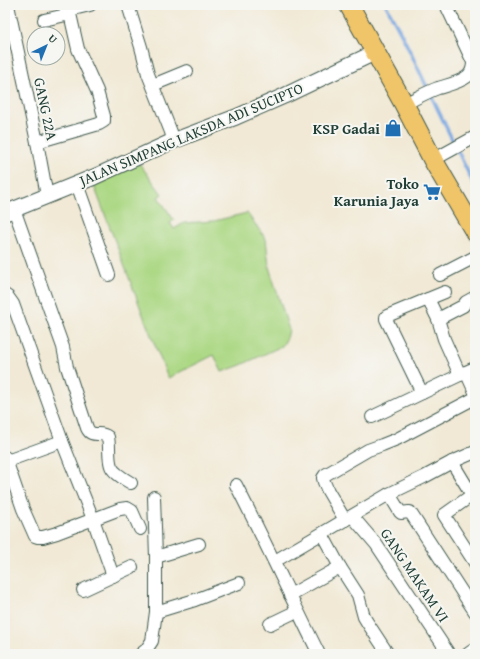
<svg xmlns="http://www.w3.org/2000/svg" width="480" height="659" viewBox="0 0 480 659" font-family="'Gentium Book Plus',serif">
<rect width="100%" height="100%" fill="#f6f6f2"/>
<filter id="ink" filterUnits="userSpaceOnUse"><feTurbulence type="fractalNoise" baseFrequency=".025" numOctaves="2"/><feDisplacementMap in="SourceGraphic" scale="8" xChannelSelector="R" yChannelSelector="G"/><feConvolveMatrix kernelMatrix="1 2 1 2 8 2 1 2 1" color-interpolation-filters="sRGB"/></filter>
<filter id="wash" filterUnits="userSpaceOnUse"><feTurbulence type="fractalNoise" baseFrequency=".012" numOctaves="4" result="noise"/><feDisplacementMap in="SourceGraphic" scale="16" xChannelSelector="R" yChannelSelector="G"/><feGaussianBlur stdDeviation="0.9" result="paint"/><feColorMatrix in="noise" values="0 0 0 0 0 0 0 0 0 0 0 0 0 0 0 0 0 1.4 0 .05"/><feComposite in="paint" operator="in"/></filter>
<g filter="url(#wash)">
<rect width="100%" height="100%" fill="#f1e9d5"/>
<!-- green -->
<path fill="#acd884" stroke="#668a5c" d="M139,163L162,194L158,197L174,220L170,223L174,229L184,223L214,221L247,213L266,239L269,267L289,330L287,338L282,346L241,365L222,372L214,355L168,378L145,320L93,183Z"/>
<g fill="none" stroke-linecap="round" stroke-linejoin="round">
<!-- stream -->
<path stroke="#77a6e0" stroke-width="3.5" d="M386,5L402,35L475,187"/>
</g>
</g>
<g filter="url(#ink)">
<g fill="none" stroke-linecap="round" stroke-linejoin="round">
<!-- minor casing -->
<g stroke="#3e574c" stroke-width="14">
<g id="minor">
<path d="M8,5L37,142L47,196"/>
<path d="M128,5L141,47L148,74L171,132L173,141"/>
<path d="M69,10L90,5"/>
<path d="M44,20L70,14"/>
<path d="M153,85L187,71"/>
<path d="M404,104C415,99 427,92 438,88C448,85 459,83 468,76C472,72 473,68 473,62L446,5"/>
<path d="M37,142L99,124L104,121V116L97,91L78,49L68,5"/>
<path d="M433,160L475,137"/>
<path d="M77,184L109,275"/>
<path d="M14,209L58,333L63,347L67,367L87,428C92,439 100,430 108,437C110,446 108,459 111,466C113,473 126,480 131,483"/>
<path d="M440,275L475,257"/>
<path d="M5,295L8,297L13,304L62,441L93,519L113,576"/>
<path d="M428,299L445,292"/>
<path d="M438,319L463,306L466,302L475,297"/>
<path d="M475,368L466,372L475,392"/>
<path d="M422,393L386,319V317L387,316L428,299L438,319L444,339L460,375"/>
<path d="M372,417L466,372"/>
<path d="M5,457L23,509L35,536L38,537H43L57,533L120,509L127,508L132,511L140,529"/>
<path d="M7,461L62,441"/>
<path d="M452,462L472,495"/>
<path d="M236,485C265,541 291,598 319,654"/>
<path d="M475,493L444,515L475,563"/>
<path d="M389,494L400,512L401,513L409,512H410L475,612"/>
<path d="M352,516L376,544L449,654"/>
<path d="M345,520L328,491L324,482L323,478L325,475L368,450L382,445L397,439L475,398"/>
<path d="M322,534L340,567L358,595L364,617L367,622L388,654"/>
<path d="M156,557L199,544"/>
<path d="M275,561L389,494L424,477L452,462L475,452"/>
<path d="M83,590L132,567"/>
<path d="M290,595L340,567"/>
<path d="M156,612L195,600L239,583"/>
<path d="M270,624L297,611"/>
<path d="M141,654L146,650L152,641L156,612V557L154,497"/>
<path d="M468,654L475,649"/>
</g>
</g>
<!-- tertiary casing -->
<g stroke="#3e574c" stroke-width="17">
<path id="tertiary" d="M5,213L94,177L173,141L236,117L284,96L376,52"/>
</g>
<!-- primary casing -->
<g stroke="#3e574c" stroke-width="21">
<path id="primary" d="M349,5L404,104L433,160L475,232"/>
</g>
<!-- minor -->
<use href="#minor" stroke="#fff" stroke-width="12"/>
<!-- tertiary -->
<use href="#tertiary" stroke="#fff" stroke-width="15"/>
<!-- primary -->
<use href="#primary" stroke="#f0c469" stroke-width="19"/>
</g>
</g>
<!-- icons -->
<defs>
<g id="shop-bare" transform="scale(1.38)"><path d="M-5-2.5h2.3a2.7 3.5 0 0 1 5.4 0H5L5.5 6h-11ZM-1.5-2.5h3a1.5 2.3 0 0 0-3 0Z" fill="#1f6fb2" stroke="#f6f6f2" stroke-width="2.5" paint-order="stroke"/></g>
<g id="supermarket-bare" transform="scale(1.38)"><path d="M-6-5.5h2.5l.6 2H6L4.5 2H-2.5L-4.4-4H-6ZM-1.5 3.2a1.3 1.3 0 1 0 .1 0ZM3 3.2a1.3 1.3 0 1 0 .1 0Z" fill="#1f6fb2" stroke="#f6f6f2" stroke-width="2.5" paint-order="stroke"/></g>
</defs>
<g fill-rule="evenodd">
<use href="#shop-bare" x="393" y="128"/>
<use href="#supermarket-bare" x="432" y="192"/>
</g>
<g text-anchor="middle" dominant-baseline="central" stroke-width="4" stroke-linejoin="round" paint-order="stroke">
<!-- street labels -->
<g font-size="15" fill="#1f3d34" stroke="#f6f6f2">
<text transform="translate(46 109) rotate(78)">GANG 22A</text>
<text transform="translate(191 134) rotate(-23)">JALAN SIMPANG LAKSDA ADI SUCIPTO</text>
<text transform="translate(415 575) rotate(56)">GANG MAKAM VI</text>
</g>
<!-- poi labels -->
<g font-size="15" font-weight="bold" fill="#1f3d34" stroke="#f6f6f2" text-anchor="end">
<text x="380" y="128">KSP Gadai</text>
<text x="419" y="183">Toko<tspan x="419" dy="17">Karunia Jaya</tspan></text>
</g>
</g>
<!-- margin -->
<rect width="480" height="659" fill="none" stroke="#f6f6f2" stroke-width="20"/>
<!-- north arrow -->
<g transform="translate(46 46) rotate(43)"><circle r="19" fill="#f6f6f2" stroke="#a0aca6"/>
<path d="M0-3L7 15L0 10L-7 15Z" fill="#1f6fb2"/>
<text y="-6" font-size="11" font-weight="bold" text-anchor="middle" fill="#1f3d34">U</text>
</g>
</svg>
